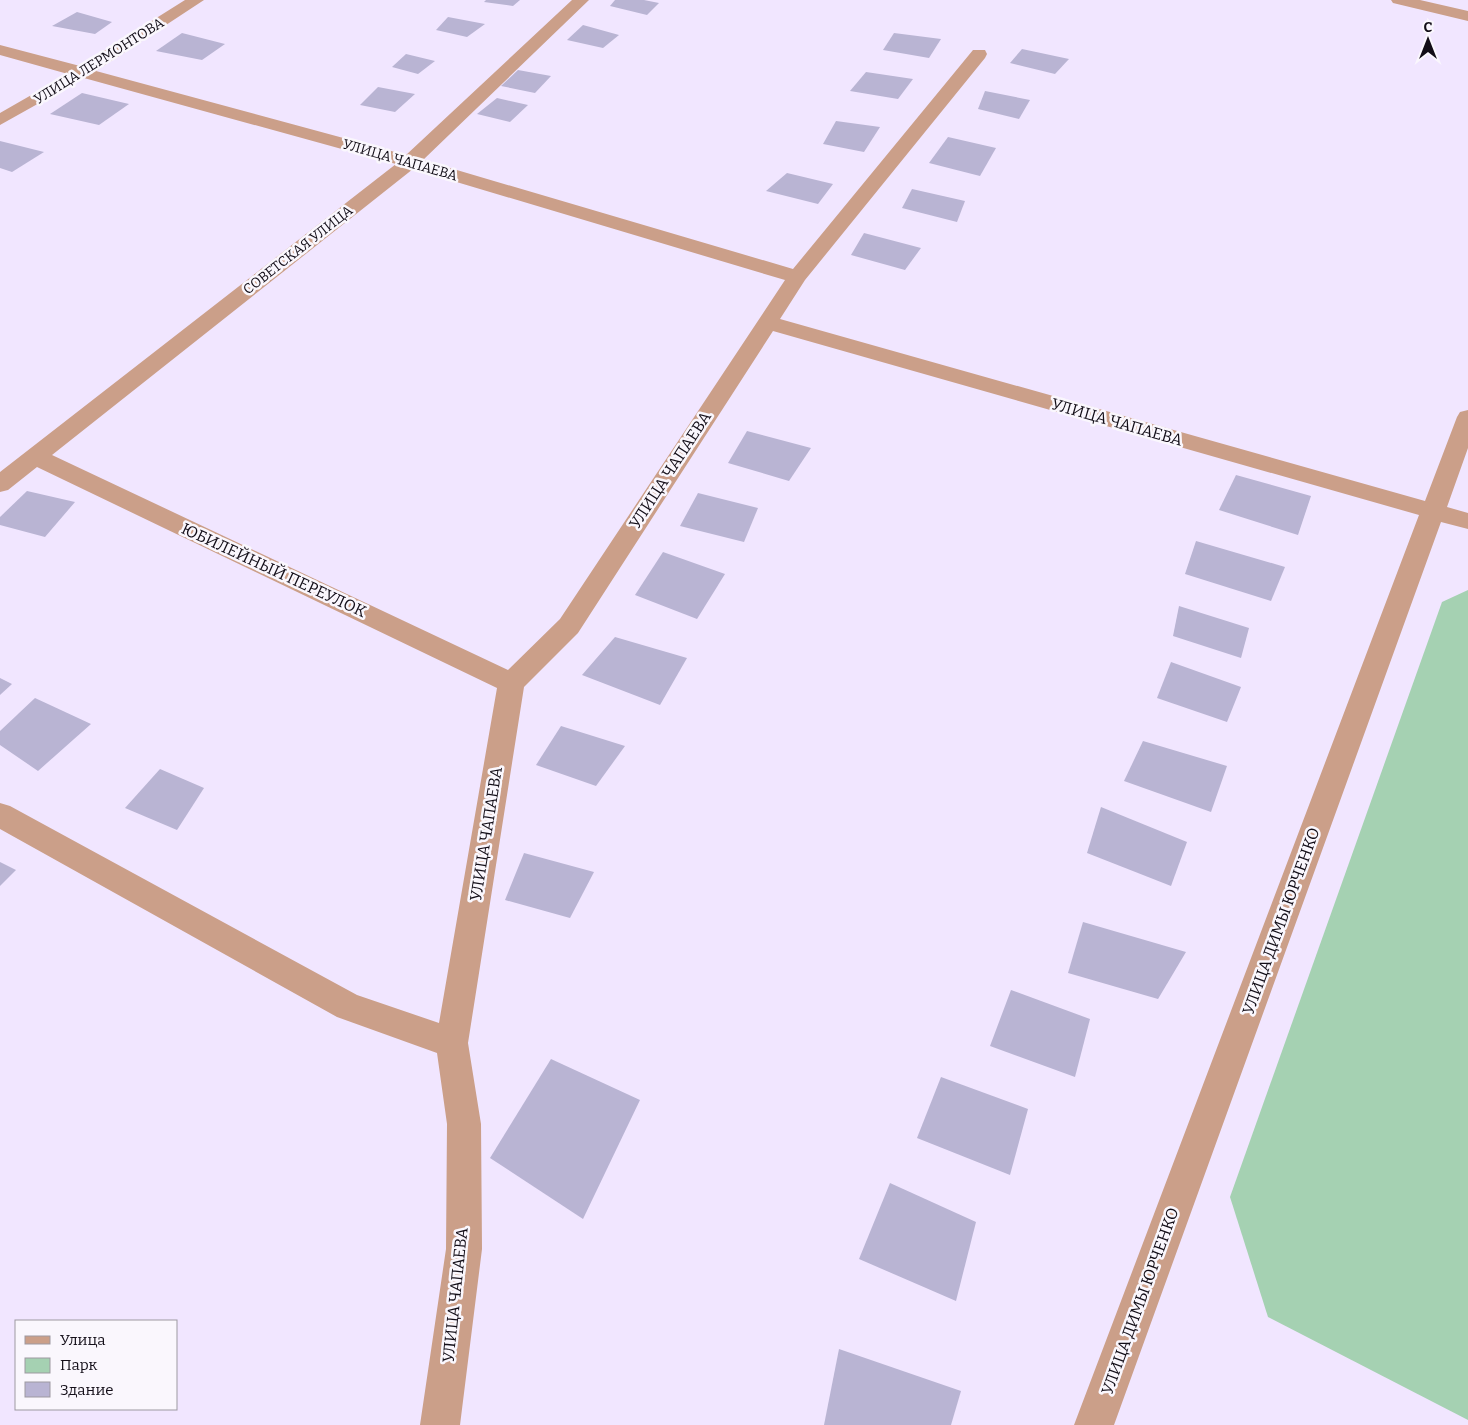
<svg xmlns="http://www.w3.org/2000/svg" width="1468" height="1425" viewBox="0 0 1468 1425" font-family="Bitter,serif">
<rect width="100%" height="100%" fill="#f1e6ff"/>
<!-- green -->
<path fill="#a5d1b2" d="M1468,590V1420L1268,1317L1230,1197L1442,602Z"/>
<!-- building -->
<g fill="#b9b4d3">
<path d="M486,0H520L513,6L484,2Z"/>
<path d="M615,0H644L659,3L647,15L610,6Z"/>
<path d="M77,12L112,22L95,34L52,26Z"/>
<path d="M448,17L485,24L467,37L436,30Z"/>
<path d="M583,25L619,35L603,48L567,40Z"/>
<path d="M182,33L225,44L202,60L156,51Z"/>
<path d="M894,33L941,39L929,58L883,50Z"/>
<path d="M1022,49L1069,59L1055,74L1010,63Z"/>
<path d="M406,54L435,61L418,74L392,67Z"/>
<path d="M518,70L551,76L535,93L501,86Z"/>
<path d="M866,72L913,79L898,99L850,91Z"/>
<path d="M378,87L415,94L395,112L360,105Z"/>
<path d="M985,91L1030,100L1019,119L978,109Z"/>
<path d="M82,93L129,104L99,125L50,114Z"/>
<path d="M497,98L528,105L510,122L477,114Z"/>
<path d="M836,121L880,127L864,152L823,144Z"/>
<path d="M948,137L996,148L980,176L929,163Z"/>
<path d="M0,141L44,152L12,172L0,168Z"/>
<path d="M787,173L833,184L818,204L766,191Z"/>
<path d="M912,189L965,201L957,222L902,208Z"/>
<path d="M864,233L921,248L905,270L851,255Z"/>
<path d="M747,431L811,448L789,481L728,463Z"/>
<path d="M1236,475L1311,496L1298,535L1219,510Z"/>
<path d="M27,491L75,502L45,537L0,525V517Z"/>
<path d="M698,493L758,508L744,542L680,526Z"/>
<path d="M1196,541L1285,567L1271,601L1185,574Z"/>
<path d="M663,552L725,574L697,619L635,595Z"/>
<path d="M1179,606L1249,628L1241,658L1173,636Z"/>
<path d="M615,637L687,658L660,705L582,675Z"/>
<path d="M1171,662L1241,687L1227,722L1157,698Z"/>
<path d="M0,678L12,684L0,695Z"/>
<path d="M35,698L91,724L38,771L0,745V731Z"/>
<path d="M561,726L625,746L596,786L536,765Z"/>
<path d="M1143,741L1227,766L1211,812L1124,781Z"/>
<path d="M160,769L204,788L177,830L125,808Z"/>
<path d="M1101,807L1187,842L1171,886L1087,853Z"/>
<path d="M524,853L594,872L570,918L505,900Z"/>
<path d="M0,862L16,870L0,886Z"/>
<path d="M1083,922L1186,952L1158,999L1068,973Z"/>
<path d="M1011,990L1090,1019L1075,1077L990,1046Z"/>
<path d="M551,1059L640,1100L583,1219L490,1158Z"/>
<path d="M941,1077L1028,1109L1010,1175L917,1138Z"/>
<path d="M890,1183L976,1222L956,1301L859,1259Z"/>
<path d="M839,1349L961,1391L951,1425H824Z"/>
</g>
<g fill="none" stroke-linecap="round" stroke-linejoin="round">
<!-- minor -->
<g fill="#cb9f89" fill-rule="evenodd">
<path d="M185,0H204L96,71L406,155L572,0H589L423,160L793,269L973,50H985L987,54L985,58L805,280L780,319L1425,501L1457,417L1460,412L1468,410V448L1447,507L1468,513V529L1441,522L1114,1425H1074L1419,515L773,331L578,633L524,687L468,1043L481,1124L482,1249L460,1425H420L446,1249L447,1124L437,1053L337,1017L0,829V803L10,806L357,995L439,1023L497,688L37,467L8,490L0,492V472L396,164L84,78L0,125V113L68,74L0,55V45L80,66ZM413,169L785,280L560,619L508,670L52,455Z"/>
<path d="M1391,0H1420L1468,11V21L1393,3Z"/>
</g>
</g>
<g text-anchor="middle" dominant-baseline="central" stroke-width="5" stroke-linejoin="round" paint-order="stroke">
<!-- far-street labels -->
<g font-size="14" fill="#120d17" stroke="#faf7fd">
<text transform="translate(99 61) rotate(-32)">УЛИЦА ЛЕРМОНТОВА</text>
<text transform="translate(400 160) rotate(16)">УЛИЦА ЧАПАЕВА</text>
<text transform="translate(298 250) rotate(-38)">СОВЕТСКАЯ УЛИЦА</text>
</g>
<!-- street labels -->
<g font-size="16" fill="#120d17" stroke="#faf7fd">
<text transform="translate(1117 422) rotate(16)">УЛИЦА ЧАПАЕВА</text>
<text transform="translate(670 470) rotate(-57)">УЛИЦА ЧАПАЕВА</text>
<text transform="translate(274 570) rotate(25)">ЮБИЛЕЙНЫЙ ПЕРЕУЛОК</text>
<text transform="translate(486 834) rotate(-81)">УЛИЦА ЧАПАЕВА</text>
<text transform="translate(1281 921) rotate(-70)">УЛИЦА ДИМЫ ЮРЧЕНКО</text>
<text transform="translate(455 1295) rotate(-84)">УЛИЦА ЧАПАЕВА</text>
<text transform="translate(1140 1301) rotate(-70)">УЛИЦА ДИМЫ ЮРЧЕНКО</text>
</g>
</g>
<!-- legend -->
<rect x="15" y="1320" width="162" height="90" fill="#faf7fd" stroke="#9d99a1"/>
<rect x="25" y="1336" width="25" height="8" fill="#cb9f89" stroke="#9d99a1"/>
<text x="60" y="1345" font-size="15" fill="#120d17">Улица</text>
<rect x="25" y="1358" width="25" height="15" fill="#a5d1b2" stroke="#9d99a1"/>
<text x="60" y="1370" font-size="15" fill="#120d17">Парк</text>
<rect x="25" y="1382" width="25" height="15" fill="#b9b4d3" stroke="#9d99a1"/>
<text x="60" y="1395" font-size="15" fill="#120d17">Здание</text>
<!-- north arrow -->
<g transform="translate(1428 40)" stroke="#faf7fd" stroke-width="4" paint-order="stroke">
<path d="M0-4L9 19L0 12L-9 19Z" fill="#120d17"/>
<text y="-8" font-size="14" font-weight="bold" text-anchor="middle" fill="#120d17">С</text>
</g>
</svg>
